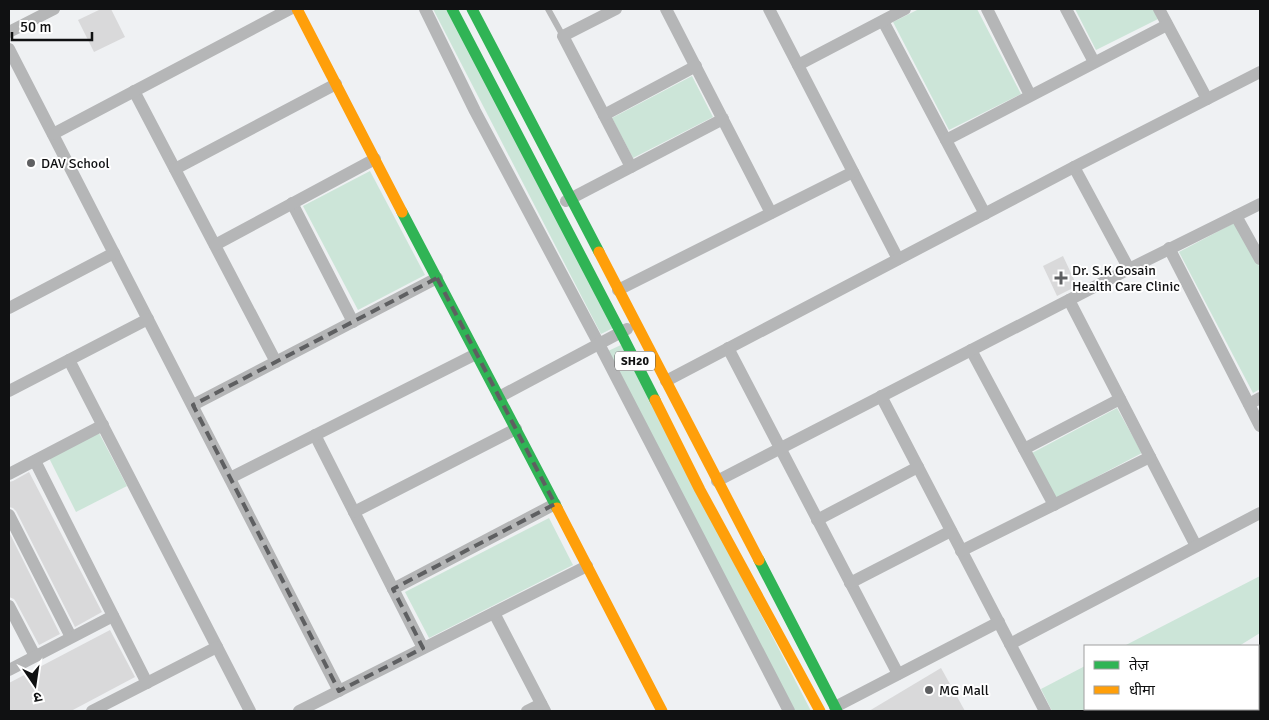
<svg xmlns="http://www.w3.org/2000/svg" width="1269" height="720" viewBox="0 0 1269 720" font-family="Signika,'Noto Sans Devanagari',sans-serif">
<rect width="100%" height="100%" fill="#eff1f3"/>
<!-- green -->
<g fill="#cce5d8">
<path d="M433,9H448L613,328L601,334Z"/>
<path d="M919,9H977L1021,94L949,130L893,22Z"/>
<path d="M1075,9H1153L1158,19L1096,50Z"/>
<path d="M692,76L713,117L633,158L612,118Z"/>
<path d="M370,171L425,275L358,310L303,206Z"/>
<path d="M1236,222L1260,268V389L1253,393L1179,252Z"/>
<path d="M621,345L811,711H795L608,351Z"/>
<path d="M1117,408L1142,453L1056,498L1032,453Z"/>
<path d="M99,433L127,486L76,512L49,458Z"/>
<path d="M549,518L573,565L429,638L405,592Z"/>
<path d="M1260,576V633L1239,646H1176L1175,645L1173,646H1124Z"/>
<path d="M1085,666V709H1150L1152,711H1052L1041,689Z"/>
</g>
<!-- building -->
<g fill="#d9d9da">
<path d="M101,9H111L125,37L94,52L78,20Z"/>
<path d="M1063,256L1077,286L1057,296L1043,266Z"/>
<path d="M29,472L102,612L75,627L16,511L13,508L9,507V482L13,481Z"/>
<path d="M9,532L60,634L39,645L16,602L14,599L9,597Z"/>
<path d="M110,630L135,677L71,711H9V683Z"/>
<path d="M941,668L965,711H869Z"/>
</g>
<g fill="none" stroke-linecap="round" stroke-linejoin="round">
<!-- lane -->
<path stroke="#b5b6b7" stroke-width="6" d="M548,9L563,36"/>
<!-- street -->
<g stroke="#b5b6b7" stroke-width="12">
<path d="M425,9L475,111L599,344L789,711"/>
<path d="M616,9L563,36L631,167"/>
<path d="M666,9L771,213"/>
<path d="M769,9L898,259"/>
<path d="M987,9L1030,95"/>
<path d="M1066,9L1094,62"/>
<path d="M1159,9L1207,99"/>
<path d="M883,21L985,214"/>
<path d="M9,32L54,9"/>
<path d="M9,49L339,691"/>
<path d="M798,65L905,9"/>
<path d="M134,91L276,362"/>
<path d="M604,115L696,66"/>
<path d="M53,134L290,9"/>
<path d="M946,140L1167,25"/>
<path d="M1074,167L1129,269"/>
<path d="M175,169L336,84"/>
<path d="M566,201L723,119"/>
<path d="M292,203L353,322"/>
<path d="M1236,216L1260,259"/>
<path d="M215,245L375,159"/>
<path d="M1169,248L1260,426"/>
<path d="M618,290L853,172"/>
<path d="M1069,300L1196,546"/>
<path d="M9,308L114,253"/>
<path d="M728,348L898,674"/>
<path d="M971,350L1054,505"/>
<path d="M69,360L250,711"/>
<path d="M666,381L1074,167L1260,72"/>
<path d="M9,391L148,319"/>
<path d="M881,396L1045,711"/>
<path d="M499,397L627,329"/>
<path d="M1249,404L1260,398"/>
<path d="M193,405L437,278"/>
<path d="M315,435L423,648"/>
<path d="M1024,449L1120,399"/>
<path d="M35,461L147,683"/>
<path d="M9,474L103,425"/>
<path d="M230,478L476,354"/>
<path d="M717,481L1129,269L1260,204"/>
<path d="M354,512L516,429"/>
<path d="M9,515L71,637"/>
<path d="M817,520L918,467"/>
<path d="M961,551L1150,457"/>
<path d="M850,583L951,531"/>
<path d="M393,589L555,504"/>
<path d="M9,606L35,656"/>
<path d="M494,613L545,711"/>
<path d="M1010,644L1260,513"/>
<path d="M9,670L113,616"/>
<path d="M835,707L999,622"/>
<path d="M92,711L217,647"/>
<path d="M299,711L587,566"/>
<path d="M527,711L541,704"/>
</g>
<!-- fast -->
<g stroke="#30b455" stroke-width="11">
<path d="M452,9L621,333L655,400"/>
<path d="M472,9L599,252"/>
<path d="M402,212L557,508"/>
<path d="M759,560L837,711"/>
<path d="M1258,670L1260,668"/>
</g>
<!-- slow -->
<g stroke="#ff9f0a" stroke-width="11">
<path d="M297,9L402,212"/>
<path d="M599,252L759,560"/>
<path d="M655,400L700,490L820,711"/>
<path d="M557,508L662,711"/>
<path d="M1204,711L1207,709"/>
</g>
</g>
<!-- marked area -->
<path fill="none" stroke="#5e5f61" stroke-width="4" stroke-dasharray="10 6" stroke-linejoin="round" d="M437,278L555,504L393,589L423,648L339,691L193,405Z"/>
<!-- markers -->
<g fill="#5e5f61" stroke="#fff" stroke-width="2">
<circle cx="31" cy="163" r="5"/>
<path d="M1058.5 270.5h5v5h5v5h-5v5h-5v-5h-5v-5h5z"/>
<circle cx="929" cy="690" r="5"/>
</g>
<g text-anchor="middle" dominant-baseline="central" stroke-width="4" stroke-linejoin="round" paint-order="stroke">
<!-- shield labels -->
<rect fill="#fff" stroke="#585859" stroke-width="1" x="615" y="351.5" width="40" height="19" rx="4"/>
<g font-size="12" font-weight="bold" fill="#101112">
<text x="635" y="361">SH20</text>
</g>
<!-- poi labels -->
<g font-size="14" fill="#101112" stroke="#fff" text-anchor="start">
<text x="41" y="163">DAV School</text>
<text x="1072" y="270">Dr. S.K Gosain<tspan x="1072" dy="16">Health Care Clinic</tspan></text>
<text x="939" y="690">MG Mall</text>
</g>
</g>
<!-- border -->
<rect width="1269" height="720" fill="none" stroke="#101112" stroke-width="20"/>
<!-- legend -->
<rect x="1084" y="645" width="175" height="65" fill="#ffffff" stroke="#9fa0a0"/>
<rect x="1094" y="661" width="25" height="8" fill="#30b455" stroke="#9fa0a0"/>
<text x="1129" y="670" font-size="15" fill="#101112">तेज़</text>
<rect x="1094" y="686" width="25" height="8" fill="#ff9f0a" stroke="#9fa0a0"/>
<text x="1129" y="695" font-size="15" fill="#101112">धीमा</text>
<!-- north arrow -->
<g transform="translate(35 685) rotate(167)" stroke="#ffffff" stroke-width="4" paint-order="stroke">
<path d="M0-4L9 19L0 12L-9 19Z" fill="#101112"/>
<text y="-8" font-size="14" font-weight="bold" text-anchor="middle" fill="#101112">उ</text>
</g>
<!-- scale -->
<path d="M12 32v8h80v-8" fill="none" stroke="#101112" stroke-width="2.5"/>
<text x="20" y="32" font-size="15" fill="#101112" stroke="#ffffff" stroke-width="4" paint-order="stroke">50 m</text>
</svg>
